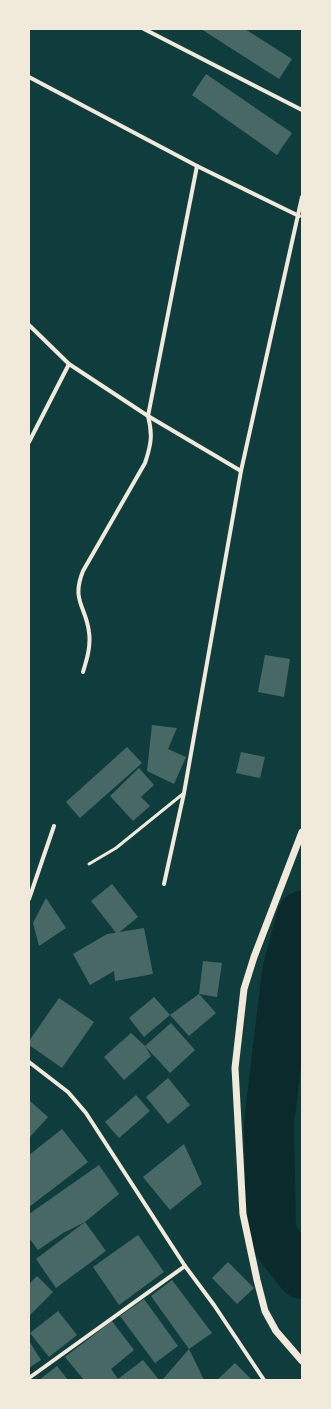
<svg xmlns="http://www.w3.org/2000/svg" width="331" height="1409" viewBox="0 0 331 1409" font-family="Ubuntu,sans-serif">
<rect width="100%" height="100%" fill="#0f3d3e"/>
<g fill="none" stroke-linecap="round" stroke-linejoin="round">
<!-- river -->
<path stroke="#0a2a2b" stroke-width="50" d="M302,916L287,972L269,1123L271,1235L302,1274"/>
</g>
<!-- building -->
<g fill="#486865">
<path d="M201,29H245L292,59L279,79Z"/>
<path d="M206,74L292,133L277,155L192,95Z"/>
<path d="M265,655L290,659L284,697L258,692Z"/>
<path d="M152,725L177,728L168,749L186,757L174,784L147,771Z"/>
<path d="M127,747L142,763L80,818L66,802Z"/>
<path d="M241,752L265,757L260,778L236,773Z"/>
<path d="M139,768L154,785L141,797L150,806L133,821L110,796Z"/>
<path d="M112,884L138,917L117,934L91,901Z"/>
<path d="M46,898L66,928L39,946L33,923Z"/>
<path d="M144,928L153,974L115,981L114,971L90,985L73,954L107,934Z"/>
<path d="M203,961L222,963L217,997L199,994Z"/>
<path d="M199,994L216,1013L189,1036L170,1015Z"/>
<path d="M154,997L170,1015L144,1037L129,1018Z"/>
<path d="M59,998L94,1022L62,1068L29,1045V1041Z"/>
<path d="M171,1023L195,1050L170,1073L145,1046Z"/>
<path d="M131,1033L145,1046L151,1056L124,1080L104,1057Z"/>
<path d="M168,1078L190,1105L168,1124L146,1097Z"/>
<path d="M136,1095L150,1111L119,1138L105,1122Z"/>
<path d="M29,1100L48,1117L29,1138Z"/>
<path d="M62,1129L88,1162L29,1207V1155Z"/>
<path d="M184,1144L202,1184L170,1210L143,1177Z"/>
<path d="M99,1165L119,1194L85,1222L63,1233L38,1250L29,1238V1214Z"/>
<path d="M85,1222L106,1251L56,1288L36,1259Z"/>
<path d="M138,1235L164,1272L119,1305L93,1267Z"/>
<path d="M228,1262L254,1288L237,1304L212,1278Z"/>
<path d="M37,1276L53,1292L29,1316V1284Z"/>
<path d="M172,1280L212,1333L189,1349L151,1296Z"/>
<path d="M144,1299L178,1346L155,1363L120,1316Z"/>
<path d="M58,1311L77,1335L49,1357L30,1333Z"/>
<path d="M112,1321L134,1350L111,1369L118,1379L117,1380H84L65,1357Z"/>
<path d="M29,1341L41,1360L29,1368Z"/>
<path d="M189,1349L204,1380H164L163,1379Z"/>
<path d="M143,1360L159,1380H119L118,1379Z"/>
<path d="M235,1363L252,1380H217Z"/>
<path d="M57,1366L68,1380H39Z"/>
</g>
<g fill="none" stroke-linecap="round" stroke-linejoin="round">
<!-- service -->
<path stroke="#f1e9da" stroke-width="3" d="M89,864L116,848L184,793"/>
<!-- minor -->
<g stroke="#f1e9da" stroke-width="4">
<path d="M144,29L302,110"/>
<path d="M29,77L197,166L299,216"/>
<path d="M29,325L69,364L148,416L241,471"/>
<path d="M29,442L69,364"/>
<path d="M83,672C87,659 91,646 89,632C86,606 71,601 83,571L145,463C151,445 153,435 148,416L197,166"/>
<path d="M164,884L184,793L241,471L302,197"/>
<path d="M29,899L54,826"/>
<path d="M29,1062L68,1092L86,1113L185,1266L214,1305L264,1380"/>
<path d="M29,1378L185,1266"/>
</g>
<!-- tertiary -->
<path stroke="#f1e9da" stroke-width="7" d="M302,832L254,957L244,989L235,1068L243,1214L257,1280L265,1311L276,1331L302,1361"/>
</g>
<!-- border -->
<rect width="331" height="1409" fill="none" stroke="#f1e9da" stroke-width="60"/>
</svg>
